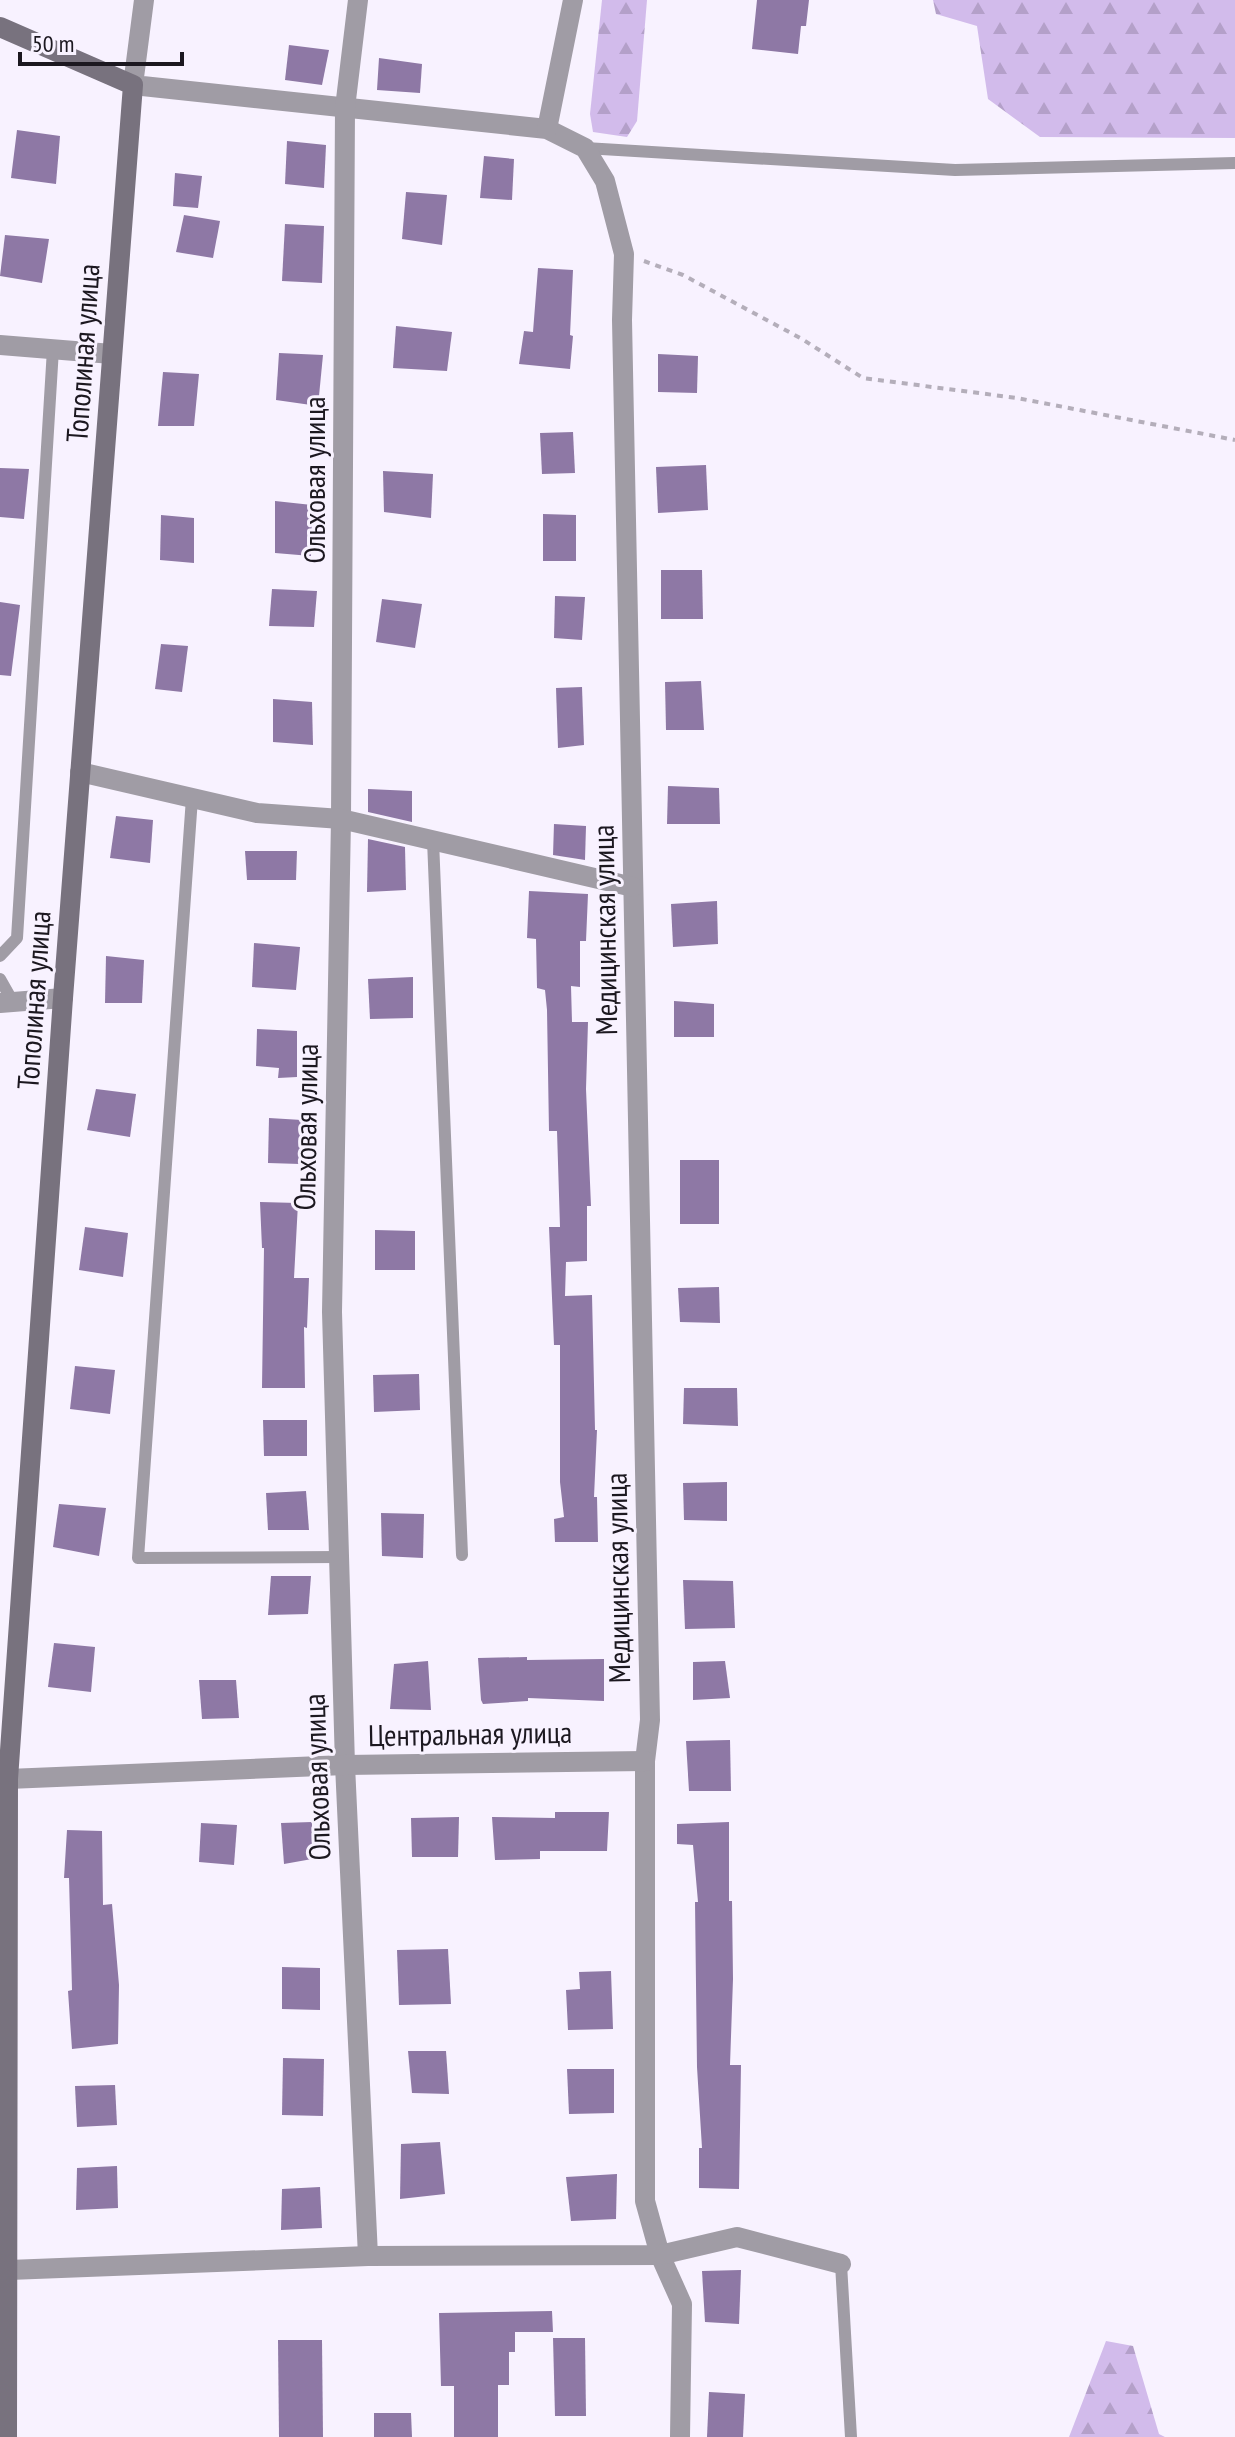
<svg xmlns="http://www.w3.org/2000/svg" width="1235" height="2437" viewBox="0 0 1235 2437" font-family="'PT Sans Narrow',sans-serif">
<defs>
<pattern id="forest-firs" width="22" height="20" patternUnits="userSpaceOnUse" patternTransform="scale(2)"><rect width="22" height="20" fill="#d2bbeb"/><path d="M5 1l3.5 6h-7zM16 11l3.5 6h-7z" fill="#b4a0c9"/></pattern>
</defs>
<rect width="100%" height="100%" fill="#f8f2ff"/>
<!-- forest -->
<g fill="url(#forest-firs)">
<path d="M602,0H647L637,121L627,137L593,132L590,114Z"/>
<path d="M933,0H1235V138L1040,137L988,99L977,26L936,14Z"/>
<path d="M1106,2341L1133,2346L1159,2434L1165,2437H1069Z"/>
</g>
<!-- building -->
<g fill="#8e78a5">
<path d="M757,0H809L806,26H801L798,54L752,49Z"/>
<path d="M289,45L329,50L322,85L285,80Z"/>
<path d="M379,58L422,64L420,93L377,90Z"/>
<path d="M17,130L60,136L56,184L11,178Z"/>
<path d="M287,141L326,145L324,188L285,184Z"/>
<path d="M484,156L514,159L512,200L480,198Z"/>
<path d="M175,173L202,176L198,208L173,206Z"/>
<path d="M406,192L447,195L442,245L402,239Z"/>
<path d="M184,215L220,221L213,258L176,252Z"/>
<path d="M285,224L324,226L322,283L282,281Z"/>
<path d="M5,235L49,239L42,283L0,276Z"/>
<path d="M538,268L573,270L570,335L573,336L570,369L519,364L524,331L533,332Z"/>
<path d="M396,326L452,332L447,371L393,368Z"/>
<path d="M279,353L323,355L318,406L276,400Z"/>
<path d="M658,354L698,356L697,393L658,392Z"/>
<path d="M163,372L199,374L194,426H158Z"/>
<path d="M573,432L575,473L542,474L540,433Z"/>
<path d="M706,465L708,510L658,513L656,467Z"/>
<path d="M0,468L29,469L24,519L0,517Z"/>
<path d="M383,471L433,474L431,518L384,512Z"/>
<path d="M275,501L312,505L311,556L275,553Z"/>
<path d="M543,514L576,515V561H543Z"/>
<path d="M161,515L194,518V563L160,560Z"/>
<path d="M661,570H702L703,619H661Z"/>
<path d="M272,589L317,591L314,627L269,626Z"/>
<path d="M555,596L585,597L582,640L554,638Z"/>
<path d="M382,599L422,604L415,648L376,642Z"/>
<path d="M0,602L20,605L11,676L0,675Z"/>
<path d="M161,644L188,646L182,692L155,689Z"/>
<path d="M701,681L704,730H666L665,682Z"/>
<path d="M582,687L584,745L558,748L556,688Z"/>
<path d="M273,699L312,702L313,745L273,742Z"/>
<path d="M668,786L719,788L720,824H667Z"/>
<path d="M368,789L412,791V822L368,812Z"/>
<path d="M116,816L153,820L150,863L110,858Z"/>
<path d="M554,824L586,826L585,860L553,855Z"/>
<path d="M368,839L405,847L406,890L367,892Z"/>
<path d="M245,851H297L296,880H247Z"/>
<path d="M529,891L588,894L586,941H580V987L571,986L572,1022H588L586,1089L591,1206H587V1261L566,1262L565,1296L592,1295L595,1430H597L594,1497H597L598,1542H555L554,1519L564,1517L560,1482V1345H554L549,1227H560L557,1131H549L547,1010L545,990L537,988L536,939L527,938Z"/>
<path d="M717,901L718,944L673,947L671,904Z"/>
<path d="M254,943L300,947L296,990L252,987Z"/>
<path d="M106,956L144,960L142,1003H105Z"/>
<path d="M413,977V1018L370,1019L368,979Z"/>
<path d="M674,1001L714,1004V1037H674Z"/>
<path d="M257,1029L297,1031V1077L278,1078L279,1068L256,1066Z"/>
<path d="M96,1089L136,1094L130,1137L87,1130Z"/>
<path d="M269,1118L302,1120L300,1164L268,1163Z"/>
<rect x="680" y="1160" width="39" height="64"/>
<path d="M260,1202L298,1203L294,1278H309L307,1328L304,1327L305,1388H262L264,1248H262Z"/>
<path d="M85,1227L128,1233L123,1277L79,1270Z"/>
<path d="M375,1230L415,1231V1270H375Z"/>
<path d="M719,1287L720,1323L680,1322L678,1288Z"/>
<path d="M75,1366L115,1370L110,1414L70,1409Z"/>
<path d="M419,1374L420,1410L374,1412L373,1375Z"/>
<path d="M684,1388H737L738,1426L683,1424Z"/>
<path d="M263,1420H307V1456H264Z"/>
<path d="M727,1482V1521L684,1520L683,1483Z"/>
<path d="M306,1491L309,1530H268L266,1493Z"/>
<path d="M59,1504L106,1508L99,1556L53,1547Z"/>
<path d="M381,1513L424,1514L423,1558L382,1556Z"/>
<path d="M271,1576H311L308,1614L268,1615Z"/>
<path d="M683,1580L733,1581L735,1628L685,1629Z"/>
<path d="M54,1643L95,1647L91,1692L48,1687Z"/>
<path d="M527,1657V1660L604,1659V1701L528,1698V1701L483,1704L481,1700L478,1658Z"/>
<path d="M428,1661L431,1710L390,1709L394,1664Z"/>
<path d="M725,1661L730,1698L693,1700V1662Z"/>
<path d="M199,1680H236L239,1718L202,1719Z"/>
<path d="M730,1740L731,1791H689L686,1741Z"/>
<path d="M555,1812H609L607,1851H540V1859L495,1860L492,1817L555,1818Z"/>
<path d="M459,1817L458,1857H412L411,1818Z"/>
<path d="M312,1822V1859L284,1864L281,1823Z"/>
<path d="M729,1822V1901H732L733,1979L730,2065H741L739,2189L699,2188V2148H702L697,2067L695,1902H698L693,1845L677,1844V1824Z"/>
<path d="M201,1823L237,1825L234,1865L199,1862Z"/>
<path d="M67,1830L102,1831L103,1905L112,1904L119,1985L118,2044L72,2049L68,1991L72,1990L69,1878H64Z"/>
<path d="M448,1949L451,2004L399,2005L397,1950Z"/>
<path d="M282,1967L320,1968V2010L282,2009Z"/>
<path d="M611,1971L613,2029L568,2030L566,1990L580,1989L579,1972Z"/>
<path d="M408,2051H446L449,2094L412,2093Z"/>
<path d="M283,2058L324,2059L323,2116L282,2115Z"/>
<path d="M567,2069H614V2113L569,2114Z"/>
<path d="M115,2085L117,2125L77,2127L75,2086Z"/>
<path d="M440,2142L445,2194L400,2199L401,2144Z"/>
<path d="M117,2166L118,2208L76,2210L77,2168Z"/>
<path d="M617,2174L616,2219L571,2221L566,2177Z"/>
<path d="M320,2187L322,2228L281,2230L282,2189Z"/>
<path d="M741,2270L739,2324L705,2322L702,2271Z"/>
<path d="M552,2311L553,2332H515V2352H509V2385H498V2437H454V2386H441L439,2313Z"/>
<path d="M553,2338H585L586,2416H555Z"/>
<path d="M278,2340H322L323,2437H279Z"/>
<path d="M709,2392L745,2394L743,2437H707Z"/>
<path d="M374,2413H411L412,2437H374Z"/>
</g>
<g fill="none" stroke-linecap="round" stroke-linejoin="round">
<!-- path -->
<path stroke="#b4aeba" stroke-width="4" stroke-dasharray="6 6" stroke-linecap="butt" d="M644,261L683,275L802,339L863,378L1017,398L1235,440"/>
<!-- lane -->
<g stroke="#a09ca5" stroke-width="12">
<path d="M585,148L955,170L1235,163"/>
<path d="M192,798L138,1558L339,1557"/>
<path d="M433,840L462,1555"/>
<path d="M0,956L17,938L53,349"/>
<path d="M0,979L13,1002"/>
<path d="M841,2264L851,2437"/>
</g>
<!-- street -->
<g stroke="#a09ca5" stroke-width="20">
<path d="M144,0L133,85L547,129L585,148L605,181L624,254L622,320L650,1720L645,1761V2201L660,2255L682,2304L680,2437"/>
<path d="M358,0L345,108L341,819L332,1312L345,1765L368,2256"/>
<path d="M547,129L573,0"/>
<path d="M0,345L112,354"/>
<path d="M80,772L257,813L341,819L633,887"/>
<path d="M0,1003L63,998"/>
<path d="M8,1779L345,1765L645,1761"/>
<path d="M9,2270L368,2256L660,2255L737,2237L841,2264"/>
</g>
<!-- secondary -->
<path stroke="#78727e" stroke-width="20" d="M0,27L133,85L63,998L8,1779L7,2437"/>
</g>
<g text-anchor="middle" dominant-baseline="central" stroke-width="6" stroke-linejoin="round" paint-order="stroke">
<!-- street labels -->
<g font-size="30" fill="#1c1820" stroke="#f8f2ff">
<text transform="translate(82 353) rotate(-86)">Тополиная улица</text>
<text transform="translate(313 480) rotate(-90)">Ольховая улица</text>
<text transform="translate(604 930) rotate(-91)">Медицинская улица</text>
<text transform="translate(33 1000) rotate(-86)">Тополиная улица</text>
<text transform="translate(305 1127) rotate(-89)">Ольховая улица</text>
<text transform="translate(617 1578) rotate(-91)">Медицинская улица</text>
<text transform="translate(470 1733) rotate(-1)">Центральная улица</text>
<text transform="translate(316 1777) rotate(-92)">Ольховая улица</text>
</g>
</g>
<!-- scale -->
<path d="M20 52v12h162v-12" fill="none" stroke="#1c1820" stroke-width="4"/>
<text x="32" y="52" font-size="24" fill="#1c1820" stroke="#f8f2ff" stroke-width="6" paint-order="stroke">50 m</text>
</svg>
